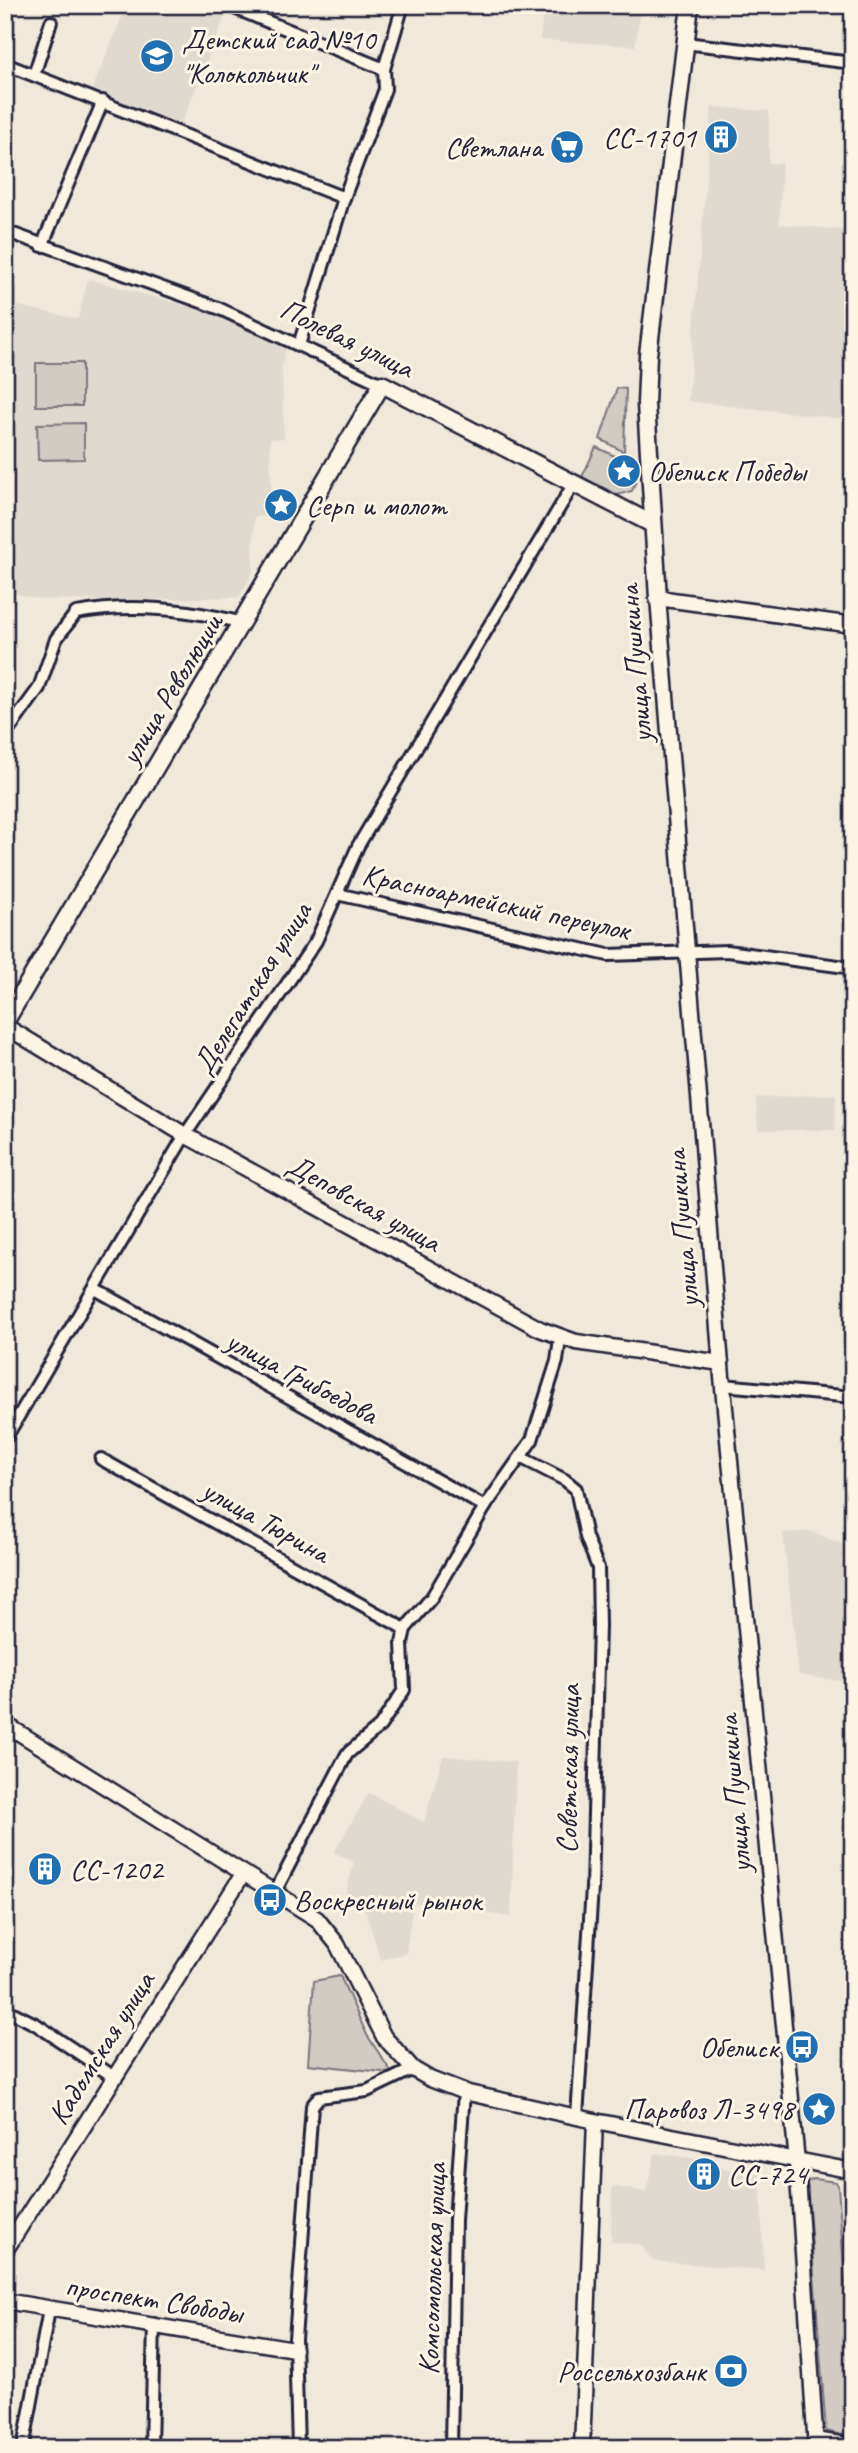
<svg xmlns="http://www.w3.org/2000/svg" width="858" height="2453" viewBox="0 0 858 2453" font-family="Caveat,sans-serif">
<rect width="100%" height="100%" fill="#efe8db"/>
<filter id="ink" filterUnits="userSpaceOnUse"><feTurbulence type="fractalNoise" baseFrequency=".0143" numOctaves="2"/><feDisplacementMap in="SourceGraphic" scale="14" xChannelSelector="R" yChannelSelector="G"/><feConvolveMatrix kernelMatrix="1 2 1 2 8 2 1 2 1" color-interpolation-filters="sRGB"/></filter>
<g filter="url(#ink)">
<!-- built -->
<g fill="#e0d9cf">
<path d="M127,5H198L225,16L179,130L90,95Z"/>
<path d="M544,5H641L635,46L540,40Z"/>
<path d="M712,107L769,111V163H782L779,224L853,231V420L688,401Z"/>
<path d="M88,279L213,313L287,345L282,365L284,438L270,439L272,516L254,517L253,572L239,597L105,601L38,599L5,591V303L78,319Z"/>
<path d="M836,1094L835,1130H758L756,1098Z"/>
<path d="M811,1531L853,1549V1683L799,1675L783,1533Z"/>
<path d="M443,1756L516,1762L511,1917L413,1903L406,1953L381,1960L365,1910L345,1897L354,1862L334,1852L369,1793L424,1822Z"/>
<path d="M655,2153L697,2159L693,2182L711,2185L715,2167L760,2175L764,2270L653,2261L640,2244L611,2242L612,2186L646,2192Z"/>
</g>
<!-- green -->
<g fill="#d1cbc3" stroke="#7a767f" stroke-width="2">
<rect x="36" y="363" width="46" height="43"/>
<path d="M617,388L626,389L624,452L600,439Z"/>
<path d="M84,423V459L38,460L37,424Z"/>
<path d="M596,447L634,465L636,481L632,491L617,495L582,477Z"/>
<path d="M340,1976L367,2035L392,2073L308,2064L314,1981Z"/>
<path d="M814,2179L836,2182L838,2186L853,2392L851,2437L826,2431L807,2182Z"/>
</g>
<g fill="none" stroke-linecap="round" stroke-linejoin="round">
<!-- minor casing -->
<g stroke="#22223b" stroke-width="16">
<g id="minor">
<path d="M227,5L384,69"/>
<path d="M685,43L853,63"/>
<path d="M5,64L344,198"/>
<path d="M34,75L51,22"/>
<path d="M5,231L218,308L382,384"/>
<path d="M42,246L103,101"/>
<path d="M299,345L344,198L385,89L384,69L403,5"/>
<path d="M5,735L39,688L56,639L76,613C130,603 189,609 243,623"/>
<path d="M852,752H853"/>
<path d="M337,894L608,955L727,951L853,968"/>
<path d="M95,1289L485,1507"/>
<path d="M723,1385L853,1397"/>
<path d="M5,1439L185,1135L316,941L358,846L573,485"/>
<path d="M522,1458L565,1480L576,1489L586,1537L598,1568L599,1626L592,1888L577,2117"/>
<path d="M101,1459L405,1629"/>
<path d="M275,1892L347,1754L380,1726L404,1690L402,1643L405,1629L432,1597L485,1507L532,1440L557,1361L560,1338"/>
<path d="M5,2009L37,2025L114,2077"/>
<path d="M23,2448L49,2310"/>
<path d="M151,2448L154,2324"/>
<path d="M298,2448L295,2339L312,2106L319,2097L367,2091L413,2069"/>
<path d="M451,2448L455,2220L464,2092"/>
</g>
</g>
<!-- tertiary casing -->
<g stroke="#22223b" stroke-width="19">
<g id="tertiary">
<path d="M5,1026L185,1135L540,1329L576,1342L721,1363"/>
<path d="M5,1724L317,1919L337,1944L384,2037L413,2069L430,2079L464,2092L595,2121L853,2171"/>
<path d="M5,2251L243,1874"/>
<path d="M5,2301L294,2349"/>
<path d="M815,2440L853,2446"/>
<path d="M582,2448L595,2121"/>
<path d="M816,2448L797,2162L722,1377L658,598L853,625"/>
</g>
</g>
<!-- secondary casing -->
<g stroke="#22223b" stroke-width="21">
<g id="secondary">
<path d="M658,598L646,404L648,355L690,5"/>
<path d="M5,1022L382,384L652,524"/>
</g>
</g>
<!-- minor -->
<use href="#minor" stroke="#fcf5e5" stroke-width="10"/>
<!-- tertiary -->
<use href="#tertiary" stroke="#fcf5e5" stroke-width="14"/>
<!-- secondary -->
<use href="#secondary" stroke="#fcf5e5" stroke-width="16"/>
</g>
</g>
<!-- icons -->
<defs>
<g id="school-disc" transform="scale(1.75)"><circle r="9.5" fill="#1f6fb2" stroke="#fcf5e5"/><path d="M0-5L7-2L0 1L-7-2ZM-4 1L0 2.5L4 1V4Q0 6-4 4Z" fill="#fff"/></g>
<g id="building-disc" transform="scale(1.75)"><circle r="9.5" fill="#1f6fb2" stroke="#fcf5e5"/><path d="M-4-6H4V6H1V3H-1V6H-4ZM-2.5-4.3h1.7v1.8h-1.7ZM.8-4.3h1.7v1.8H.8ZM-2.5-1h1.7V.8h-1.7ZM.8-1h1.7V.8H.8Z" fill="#fff"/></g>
<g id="supermarket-disc" transform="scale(1.75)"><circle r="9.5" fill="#1f6fb2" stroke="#fcf5e5"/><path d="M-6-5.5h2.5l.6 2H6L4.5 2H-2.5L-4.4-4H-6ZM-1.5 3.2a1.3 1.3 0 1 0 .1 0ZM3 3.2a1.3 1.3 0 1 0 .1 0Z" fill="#fff"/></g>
<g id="sight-disc" transform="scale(1.75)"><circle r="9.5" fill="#1f6fb2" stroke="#fcf5e5"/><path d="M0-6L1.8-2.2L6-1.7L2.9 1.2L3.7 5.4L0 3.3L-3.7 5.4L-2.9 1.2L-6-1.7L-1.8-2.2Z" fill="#fff"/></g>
<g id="bus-disc" transform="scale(1.75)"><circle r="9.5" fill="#1f6fb2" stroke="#fcf5e5"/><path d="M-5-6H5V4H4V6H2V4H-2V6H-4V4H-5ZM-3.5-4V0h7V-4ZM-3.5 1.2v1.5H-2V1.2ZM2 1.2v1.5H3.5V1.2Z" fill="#fff"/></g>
<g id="bank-disc" transform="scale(1.75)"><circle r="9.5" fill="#1f6fb2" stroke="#fcf5e5"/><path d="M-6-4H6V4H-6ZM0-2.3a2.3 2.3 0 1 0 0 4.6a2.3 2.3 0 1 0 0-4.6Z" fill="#fff"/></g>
</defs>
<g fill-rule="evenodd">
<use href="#school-disc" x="157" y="56"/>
<use href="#building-disc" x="721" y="137"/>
<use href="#supermarket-disc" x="567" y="147"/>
<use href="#sight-disc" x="624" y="471"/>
<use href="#sight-disc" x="281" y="505"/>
<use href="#building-disc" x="45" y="1869"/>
<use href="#bus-disc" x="270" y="1900"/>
<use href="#bus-disc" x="802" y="2047"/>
<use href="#sight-disc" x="819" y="2109"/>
<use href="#building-disc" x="704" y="2174"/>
<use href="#bank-disc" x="731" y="2371"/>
</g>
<g text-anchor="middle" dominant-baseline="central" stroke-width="6" stroke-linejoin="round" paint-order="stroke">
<!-- poi labels -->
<g font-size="30" fill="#22223b" stroke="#fcf5e5" text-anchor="start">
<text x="182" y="39">Детский сад №10<tspan x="182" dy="34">"Колокольчик"</tspan></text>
<text x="696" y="137" text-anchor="end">СС-1701</text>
<text x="542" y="147" text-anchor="end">Светлана</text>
<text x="648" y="471">Обелиск Победы</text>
<text x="306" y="505">Серп и молот</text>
<text x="70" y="1869">СС-1202</text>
<text x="294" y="1900">Воскресный рынок</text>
<text x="778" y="2047" text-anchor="end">Обелиск</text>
<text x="794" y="2109" text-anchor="end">Паровоз Л-3498</text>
<text x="728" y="2174">СС-724</text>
<text x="706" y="2371" text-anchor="end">Россельхозбанк</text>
</g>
<!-- street labels -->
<g font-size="30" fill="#22223b" stroke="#fcf5e5">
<text transform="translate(347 338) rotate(26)">Полевая улица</text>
<text transform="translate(635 664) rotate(-95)">улица Пушкина</text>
<text transform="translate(171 689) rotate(-59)">улица Революции</text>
<text transform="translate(496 902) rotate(12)">Красноармейский переулок</text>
<text transform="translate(252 988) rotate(-58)">Делегатская улица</text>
<text transform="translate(364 1203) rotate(29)">Деповская улица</text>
<text transform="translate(682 1229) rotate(-95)">улица Пушкина</text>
<text transform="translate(302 1377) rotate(28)">улица Грибоедова</text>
<text transform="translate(266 1521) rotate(29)">улица Тюрина</text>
<text transform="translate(568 1769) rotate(-89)">Советская улица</text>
<text transform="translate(734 1794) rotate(-95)">улица Пушкина</text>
<text transform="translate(101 2048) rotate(-58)">Кадомская улица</text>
<text transform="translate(432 2269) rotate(-88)">Комсомольская улица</text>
<text transform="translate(154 2299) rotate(9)">проспект Свободы</text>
</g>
</g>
<!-- margin -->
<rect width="858" height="2453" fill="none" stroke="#fcf5e5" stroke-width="28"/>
<rect x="14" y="14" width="830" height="2425" fill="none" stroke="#22223b" stroke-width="2.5" filter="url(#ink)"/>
</svg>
